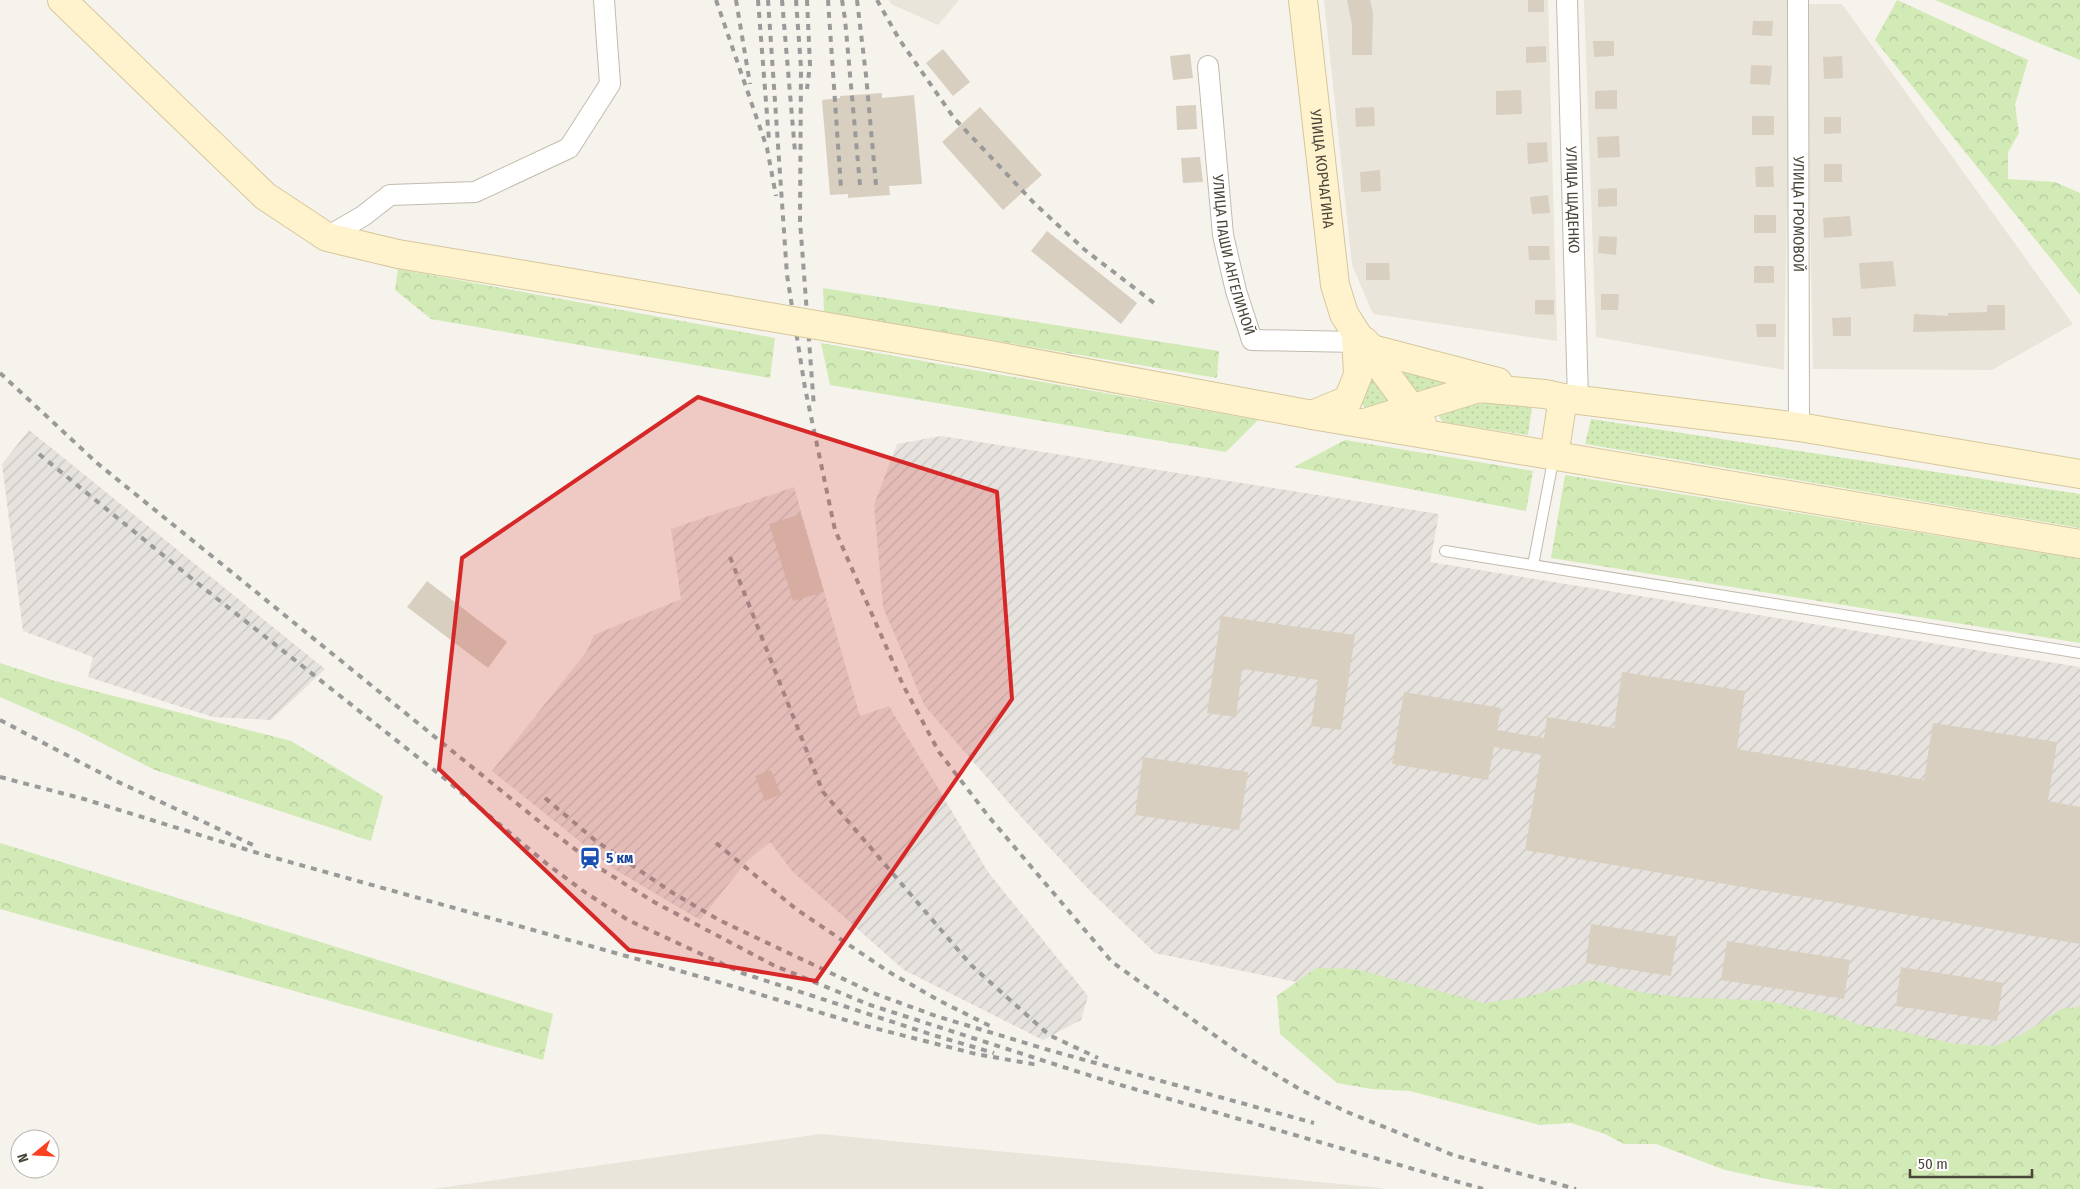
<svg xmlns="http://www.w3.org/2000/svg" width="2080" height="1189" viewBox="0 0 2080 1189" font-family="'Fira Sans Condensed',sans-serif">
<defs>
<pattern id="industrial-furrows" width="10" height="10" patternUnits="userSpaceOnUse" patternTransform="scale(1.25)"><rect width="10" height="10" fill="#e6e2dd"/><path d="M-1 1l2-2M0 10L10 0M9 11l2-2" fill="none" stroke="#c7c3be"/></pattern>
<pattern id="grass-dots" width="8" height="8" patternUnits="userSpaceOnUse" patternTransform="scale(1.25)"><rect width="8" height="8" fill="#d2eab5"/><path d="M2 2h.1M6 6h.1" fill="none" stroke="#b6ca9c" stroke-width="1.8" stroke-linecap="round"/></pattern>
<pattern id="forest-crowns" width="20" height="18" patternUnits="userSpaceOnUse" patternTransform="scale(1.25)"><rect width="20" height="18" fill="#d2eab5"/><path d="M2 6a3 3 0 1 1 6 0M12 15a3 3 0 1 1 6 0" fill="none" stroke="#b6ca9c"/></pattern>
</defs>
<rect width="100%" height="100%" fill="#f6f3ec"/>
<!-- residential -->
<g fill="#eae5da">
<path d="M889,0H959L938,25L891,4Z"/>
<path d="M1324,0H1548L1557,341L1373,314L1352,265Z"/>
<path d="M1584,0H1791L1784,370L1596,337Z"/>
<path d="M1806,4H1842L2073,324L1992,370L1813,369Z"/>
<path d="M821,1134L1372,1187L1386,1189H432Z"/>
</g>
<!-- industrial -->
<g fill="url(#industrial-furrows)">
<path d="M29,430L325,669L271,720L213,717L88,677L93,657L23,631L2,464Z"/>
<path d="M941,436L1439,514L1430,562L2080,667V1143L1155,953L1090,891L1023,819L924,705L883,607L874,505L897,444Z"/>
<path d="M794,487L860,716L889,706L988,872L1088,996L1081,1020L1043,1040L904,970L792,871L770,842L746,862L700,920L614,869L492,771L587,651L594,635L681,599L671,529Z"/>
</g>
<!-- grass -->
<g fill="url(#grass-dots)">
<path d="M1398,366L1468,384L1417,397L1398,372Z"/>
<path d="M1371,371L1391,403L1366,411L1361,401Z"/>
<path d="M1491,402L1532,408L1528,435L1443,422L1435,411Z"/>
<path d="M1591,419L2080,494V528L1585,444Z"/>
</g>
<!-- forest -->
<g fill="url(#forest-crowns)">
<path d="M1897,0L2028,60L2015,105L2019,133L2008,152V179L2055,182L2080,193V295L1875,40Z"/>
<path d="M1935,0H2080V60Z"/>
<path d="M398,269L775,338L770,378L431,319L395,290Z"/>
<path d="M823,288L1219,351L1217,378L824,312Z"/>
<path d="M821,343L1258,420L1226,452L830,385Z"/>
<path d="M1345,440L1533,471L1526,511L1294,467Z"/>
<path d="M1565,475L2080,559V643L1551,558Z"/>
<path d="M0,663L55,681L291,741L383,796L371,841L155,770L78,731L0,697Z"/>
<path d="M0,843L553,1014L543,1060L0,909Z"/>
<path d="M1316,968L1355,969L1484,1003L1526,997L1593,980L1639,992L1679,997L1768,1001L1835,1016L1860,1025L1895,1030L1955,1044L1995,1046L2023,1034L2061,1009L2080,1007V1189H1830L1786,1183L1725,1170L1656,1144H1624L1605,1134L1571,1123L1540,1125L1410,1091L1372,1089L1337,1083L1280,1034L1277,996Z"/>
</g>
<!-- building -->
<g fill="#d8cfc1">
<path d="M1347,0H1370L1373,13L1372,55H1352V25Z"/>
<rect x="1528" y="0" width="16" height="12"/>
<path d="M1753,21H1773L1772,36L1752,35Z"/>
<path d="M1593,41H1614V56L1594,57Z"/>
<path d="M1546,46V62L1526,63V47Z"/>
<path d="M943,49L970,82L953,96L926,63Z"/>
<path d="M1190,54L1193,78L1173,80L1170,56Z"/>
<path d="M1842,56L1843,78L1824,79L1823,57Z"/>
<path d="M1751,65L1772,66L1770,85L1750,84Z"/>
<path d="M1521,90L1522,114L1496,115V91Z"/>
<path d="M1617,90V109H1595V91Z"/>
<path d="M882,93V98L914,95L922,184L889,186L890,195L848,198V194L830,195L822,100L840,98V96Z"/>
<path d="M1196,105L1197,129L1177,130L1176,106Z"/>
<path d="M980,107L1042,175L1003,210L942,142Z"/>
<path d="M1374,107L1375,126L1356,127L1355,108Z"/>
<rect x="1752" y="116" width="22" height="19"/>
<path d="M1824,117H1841V133L1824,134Z"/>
<path d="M1619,136L1620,157L1598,158L1597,137Z"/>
<path d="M1547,142L1548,162L1528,164L1527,143Z"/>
<path d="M1200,157L1203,182L1183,183L1181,158Z"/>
<rect x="1824" y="164" width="18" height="18"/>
<path d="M1773,166L1774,187H1756L1755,167Z"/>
<path d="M1380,170L1381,191L1361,192L1360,172Z"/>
<path d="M1617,188V206L1598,207V189Z"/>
<path d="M1548,195L1550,213L1532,214L1530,197Z"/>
<rect x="1754" y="215" width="22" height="18"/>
<path d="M1850,216L1852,236L1824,238L1823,218Z"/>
<path d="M1047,231L1137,303L1121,324L1031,251Z"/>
<path d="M1599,236L1617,237L1616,255L1598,253Z"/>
<path d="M1528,246H1549L1550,260H1529Z"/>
<path d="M1893,261L1896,286L1861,289L1859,263Z"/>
<path d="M1366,263H1389L1390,280H1366Z"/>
<rect x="1754" y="266" width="20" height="17"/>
<path d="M1601,294H1619L1618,310H1601Z"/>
<path d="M1535,300H1554V315L1535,314Z"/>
<path d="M1987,305H2005V330L1913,332L1914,314L1948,316V313L1987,312Z"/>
<path d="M1851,317V336H1833L1832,318Z"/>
<path d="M1756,324H1776V337H1757Z"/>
<path d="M801,514L824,592L793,601L769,524Z"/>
<path d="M427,581L507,642L488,668L407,607Z"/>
<path d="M1221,616L1355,635L1341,730L1311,726L1318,680L1242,669L1236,717L1207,713Z"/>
<path d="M1622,672L1745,691L1737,749L1924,780L1933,723L2057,742L2048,801L2080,807V944L1525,850L1541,755L1494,747L1488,780L1392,764L1404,692L1501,708L1497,730L1544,738L1547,717L1614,728Z"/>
<path d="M1143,757L1248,772L1239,830L1135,815Z"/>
<path d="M771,770L781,794L765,801L755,776Z"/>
<path d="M1591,924L1677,937L1671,976L1586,963Z"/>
<path d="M1727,941L1850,960L1844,999L1721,980Z"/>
<path d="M1901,967L2003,983L1997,1021L1896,1006Z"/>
</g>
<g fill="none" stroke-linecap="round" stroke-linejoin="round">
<!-- lane casing -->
<g stroke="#c2bbae" stroke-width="12">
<g id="lane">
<path d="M1445,551L2080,653"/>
<path d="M1533,565L1554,456"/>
</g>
</g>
<!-- street casing -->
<g stroke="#c2bbae" stroke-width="22">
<g id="street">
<path id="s1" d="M1567,0L1578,400"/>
<path id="s2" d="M1798,0L1799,427"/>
<path id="s3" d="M1208,66L1223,235L1236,291L1252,340L1356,342"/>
<path d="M327,237L363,216L390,195L475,192L569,148L610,84L604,0"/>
</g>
</g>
<!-- secondary casing -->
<g stroke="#d6c79b" stroke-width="30">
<g id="secondary">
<path d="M62,0L265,196L327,237L398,254L555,280"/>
<path id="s4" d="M1303,0L1335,285L1344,314L1356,333L1422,423"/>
<path d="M1364,341L1372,349L1498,382"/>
<path d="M979,353L1318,416L2080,544"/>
<path d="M1312,415L1348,400L1358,375L1356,333"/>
<path d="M1368,422L1479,388L1545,394L1563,398L1799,427L2080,474"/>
<path d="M1554,456L1563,398"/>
</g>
</g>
<!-- lane -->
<use href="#lane" stroke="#fff" stroke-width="10"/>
<!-- street -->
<use href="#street" stroke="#fff" stroke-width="20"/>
<!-- secondary -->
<use href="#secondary" stroke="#fff3cd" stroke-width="28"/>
<!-- rail -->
<g stroke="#9a9a9a" stroke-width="4" stroke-dasharray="6 6" stroke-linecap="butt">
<path d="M716,0L767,148L776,196"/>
<path d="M736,0L750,84"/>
<path d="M758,0L769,140"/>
<path d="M768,0L787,275L805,388L835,530L903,685L939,752L989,817L1112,962L1238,1052L1301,1090L1347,1112L1402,1134L1453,1155L1576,1189"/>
<path d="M782,0L795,152"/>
<path d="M796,0L801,68L800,221L814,407"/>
<path d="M807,0L810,65L807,89"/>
<path d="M828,0L841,188"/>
<path d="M842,0L845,19L860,185"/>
<path d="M857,0L866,75L876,185"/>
<path d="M877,0L899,39L954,118L1035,204L1085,250L1154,303"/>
<path d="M0,373L97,463L546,827L601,869L654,902L773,965L870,1005L1110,1082L1483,1189"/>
<path d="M39,454L196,582L444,778L547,864L586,893L628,920L742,973L933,1035L994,1053"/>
<path d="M730,557L823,792L971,965L1049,1035L1098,1058"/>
<path d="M0,720L114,780L253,845"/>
<path d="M0,777L84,799L261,854L705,978L862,1025L976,1054L1038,1065"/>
<path d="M545,798L596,841L673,893L719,920L873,993L936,1016L1052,1051L1314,1123"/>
<path d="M716,843L796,909L889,972L940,1001L994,1028"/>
</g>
<!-- secondary-bridge casing -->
<g stroke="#d6c79b" stroke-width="30" stroke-linecap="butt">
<path id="secondary-bridge" d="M555,280L979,353"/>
</g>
<!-- secondary-bridge -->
<use href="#secondary-bridge" stroke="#fff3cd" stroke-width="28"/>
</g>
<!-- marked area -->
<path fill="#d62828" fill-opacity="0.2" stroke="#d62828" stroke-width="4" stroke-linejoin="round" d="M698,397L997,492L1012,699L816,981L629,950L439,769L462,558Z"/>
<!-- icons -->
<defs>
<g id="station-bare" transform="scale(1.725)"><path d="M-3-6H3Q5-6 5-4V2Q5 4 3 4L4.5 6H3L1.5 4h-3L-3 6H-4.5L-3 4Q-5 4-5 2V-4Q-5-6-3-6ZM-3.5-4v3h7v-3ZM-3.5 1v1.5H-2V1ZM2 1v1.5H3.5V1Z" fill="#1a4fb4" stroke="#fff" stroke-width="2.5" paint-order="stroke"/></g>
</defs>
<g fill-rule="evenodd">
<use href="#station-bare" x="590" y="858"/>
</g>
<g text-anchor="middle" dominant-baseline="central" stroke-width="4.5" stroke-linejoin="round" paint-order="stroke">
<!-- street labels -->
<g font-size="15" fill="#4b4439" stroke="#fff">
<text stroke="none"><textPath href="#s4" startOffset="170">УЛИЦА КОРЧАГИНА</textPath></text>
<text stroke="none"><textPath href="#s1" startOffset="200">УЛИЦА ЩАДЕНКО</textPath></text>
<text stroke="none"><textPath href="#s2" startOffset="214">УЛИЦА ГРОМОВОЙ</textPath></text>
<text stroke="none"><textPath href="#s3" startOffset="191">УЛИЦА ПАШИ АНГЕЛИНОЙ</textPath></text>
</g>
<!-- transit labels -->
<g font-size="15" font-weight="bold" fill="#164399" stroke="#fff" text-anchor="start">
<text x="606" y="858">5 км</text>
</g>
</g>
<!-- north arrow -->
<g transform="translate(35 1154) rotate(252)"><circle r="24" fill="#ffffff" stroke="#b7b4b0"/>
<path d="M0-4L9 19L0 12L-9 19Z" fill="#fc3f1d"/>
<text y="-8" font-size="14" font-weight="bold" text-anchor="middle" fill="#4b4439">N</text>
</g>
<!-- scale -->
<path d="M1910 1169v8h122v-8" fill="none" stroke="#4b4439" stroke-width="2.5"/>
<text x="1918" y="1169" font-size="15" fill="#4b4439" stroke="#ffffff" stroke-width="4" paint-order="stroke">50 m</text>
</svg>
